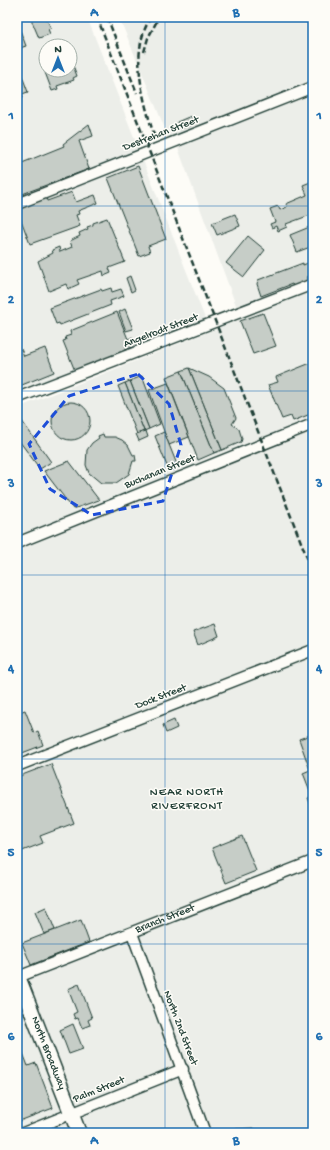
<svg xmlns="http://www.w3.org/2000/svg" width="330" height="1150" viewBox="0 0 330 1150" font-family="'Gochi Hand',sans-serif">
<rect width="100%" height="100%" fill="#fdfcf7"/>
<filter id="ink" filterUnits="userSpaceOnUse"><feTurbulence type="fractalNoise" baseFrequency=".025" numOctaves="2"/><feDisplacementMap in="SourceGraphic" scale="8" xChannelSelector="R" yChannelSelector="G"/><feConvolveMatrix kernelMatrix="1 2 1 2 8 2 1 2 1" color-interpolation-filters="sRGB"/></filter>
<g filter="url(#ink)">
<!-- built -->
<g fill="#eceee9" fill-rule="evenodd">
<path d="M17,17H87L206,321L17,397ZM46,46H70V70H46Z"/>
<path d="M119,17H313V1133H17V408L241,319L178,148L168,136Z"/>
</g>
<!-- building -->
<g fill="#c6cdc7" stroke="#1f3d34">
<path d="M37,17L46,18L51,28L48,29L50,34L39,38L31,19Z"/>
<path d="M20,30L26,46L17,49V31Z"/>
<path d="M46,57V70H70L71,60L77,76L73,78L74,80L57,86L58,89L52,91L40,59Z"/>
<path d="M19,68L28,92L22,94L23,98L17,100V69Z"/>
<path d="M191,116L194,124L180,129L177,122Z"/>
<path d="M89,124L93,136L79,141L89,169L17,196V165L64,146L63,144Z"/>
<path d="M138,166L166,239L148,246L150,252L139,256L108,178Z"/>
<path d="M313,181V214L286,224L287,227L278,231L276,226L272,228L270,224L275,222L270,209L278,206L280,210L287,207L286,204L307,195L303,185Z"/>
<path d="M72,192L76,202L95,195L98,203L78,211L79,214L76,215L80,226L30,244L18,212H20L19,207L46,197L47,201Z"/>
<path d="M235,214L240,226L217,235L212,223Z"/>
<path d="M107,218L125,262L109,268L111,273L104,276L103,271L77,280L79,284L68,289L66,284L49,291L38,261L53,253L52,250L59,247L60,252L72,247L70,241L80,236L79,233L88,229L87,227L93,225V223Z"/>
<path d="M312,226L313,246L297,252L290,235Z"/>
<path d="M248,236L265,250L244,277L226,263Z"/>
<path d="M303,263V265L308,263L313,275L307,277L309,281L294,287L292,284L261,296L257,284L258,280Z"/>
<path d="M130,276L135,290L131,292L126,278Z"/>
<path d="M111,288L112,292L121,289L124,296L110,301L111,305L60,325L59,323L56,324L50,308L101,289L102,291Z"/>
<path d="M125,309L133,329L126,331L119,312Z"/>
<path d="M117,312L128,339L133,337L136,346L75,371L63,341L66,340L65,337L71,335L70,331Z"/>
<path d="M263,313L276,346L253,354L240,321Z"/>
<path d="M45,348L54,372L17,387V351L21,349L24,356Z"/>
<path d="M313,362V413L293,421L291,416L282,419L268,385L278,382L276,377Z"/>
<path d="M189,368L209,377L224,388L236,418L232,424L239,429L242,439L241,442L222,450Z"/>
<path d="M189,368L222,450L214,453L181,371Z"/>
<path d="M181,371L214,453L198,460L166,377Z"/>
<path d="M142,376L160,424L149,429L130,381Z"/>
<path d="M130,381L149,429L144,431L125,383Z"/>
<path d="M125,383L144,431L137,434L118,386Z"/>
<path d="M168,383L189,437L169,445L149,390Z"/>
<circle cx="71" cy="421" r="19"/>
<path d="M17,417H19L51,462L40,469L17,438Z"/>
<path d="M146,431L148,437L139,441L136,434Z"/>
<path d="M164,432L178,467L169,471L155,436Z"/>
<path d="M103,434L104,437H115L122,440L128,445L133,455H135L136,461H133L129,474L116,483H101L89,473L86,465L87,450L92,443L99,438L98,436Z"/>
<path d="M69,461L99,500L73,509L44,471Z"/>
<path d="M215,624L219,636L198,645L193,632Z"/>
<path d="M25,710L34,733L38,731L43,745L17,755V713Z"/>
<path d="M174,720L177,728L166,733L163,725Z"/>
<path d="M313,734V811L308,798L312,796L303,773L310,770L299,739Z"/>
<path d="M51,764L74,823L40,836L43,843L17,853V777Z"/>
<path d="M242,836L256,871L226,883L212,848Z"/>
<path d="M46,907L55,930L44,934L35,912Z"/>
<path d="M81,920L89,942L31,965L22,943Z"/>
<path d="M79,984L92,1018L88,1020L90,1025L82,1028L78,1018L75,1019L73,1014L77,1012L68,989Z"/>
<path d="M73,1024L83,1049L69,1054L60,1030Z"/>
<path d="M21,1048L28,1066L36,1063L53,1108L17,1122V1050Z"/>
<path d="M254,1128V1133H233V1129Z"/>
</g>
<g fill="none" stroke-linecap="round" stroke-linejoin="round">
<!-- street casing -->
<g stroke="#1f3d34" stroke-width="13">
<g id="street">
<path d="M17,204L313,87"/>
<path d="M17,398L313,284"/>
<path d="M17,543L313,424"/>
<path d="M17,766L313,650"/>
<path d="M132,933L205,1133"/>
<path id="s1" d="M18,977L313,861"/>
<path d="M23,1133L183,1069"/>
</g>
</g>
<!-- secondary casing -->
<g stroke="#1f3d34" stroke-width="17">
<g id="secondary">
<path id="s2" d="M17,974L79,1133"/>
</g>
</g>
<!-- street -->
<use href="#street" stroke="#fdfcf7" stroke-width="10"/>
<!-- secondary -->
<use href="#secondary" stroke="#fdfcf7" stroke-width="14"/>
<!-- rail -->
<g stroke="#1f3d34" stroke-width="2.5" stroke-dasharray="6 3" stroke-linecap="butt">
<path d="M97,17L313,573"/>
<path d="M107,17L137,93"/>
<path d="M151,17C128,53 144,102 155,139"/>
<path d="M144,52L148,38L159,17"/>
</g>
</g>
</g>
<!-- marked area -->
<path fill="none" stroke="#1d4ed8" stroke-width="3" stroke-dasharray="8 5" stroke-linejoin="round" d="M138,374L169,404L181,445L163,501L92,515L50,489L29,444L69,396Z"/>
<!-- grid -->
<path fill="none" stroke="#1f6fb2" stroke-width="1" stroke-opacity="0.55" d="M165,17V1133M17,206H313M17,391H313M17,575H313M17,759H313M17,944H313"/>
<g text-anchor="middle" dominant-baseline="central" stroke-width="3" stroke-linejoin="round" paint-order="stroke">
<!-- street labels -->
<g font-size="11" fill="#1f3d34" stroke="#fdfcf7">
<text transform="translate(161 134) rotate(-21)">Destrehan Street</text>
<text transform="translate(161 331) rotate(-21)">Angelrodt Street</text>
<text transform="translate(160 472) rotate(-22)">Buchanan Street</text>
<text transform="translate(161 697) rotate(-21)">Dock Street</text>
<text stroke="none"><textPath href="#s1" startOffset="158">Branch Street</textPath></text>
<text transform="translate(180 1028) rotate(69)">North 2nd Street</text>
<text stroke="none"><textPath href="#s2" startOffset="85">North Broadway</textPath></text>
<text transform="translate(99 1090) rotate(-22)">Palm Street</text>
</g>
<!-- neighbourhood labels -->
<g font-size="12" letter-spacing="1" fill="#1f3d34" stroke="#fdfcf7">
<text x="187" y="793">NEAR NORTH<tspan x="187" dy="14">RIVERFRONT</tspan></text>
</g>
</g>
<!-- margin -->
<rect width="330" height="1150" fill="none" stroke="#fdfcf7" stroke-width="44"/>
<!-- north arrow -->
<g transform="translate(58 58)"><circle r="19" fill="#fdfcf7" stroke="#a4b0a9"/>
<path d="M0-3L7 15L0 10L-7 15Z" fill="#1f6fb2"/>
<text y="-6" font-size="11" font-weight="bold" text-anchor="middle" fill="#1f3d34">N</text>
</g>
<rect x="22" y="22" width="286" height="1106" fill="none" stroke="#1f6fb2" stroke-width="1.5"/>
<g font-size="13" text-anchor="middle" font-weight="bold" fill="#1f6fb2">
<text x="94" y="16">A</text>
<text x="236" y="16">B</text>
<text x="11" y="119">1</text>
<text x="319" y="119">1</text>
<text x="11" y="303">2</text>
<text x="319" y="303">2</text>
<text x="11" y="487">3</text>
<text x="319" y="487">3</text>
<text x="11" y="672">4</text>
<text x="319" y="672">4</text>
<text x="11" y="856">5</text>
<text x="319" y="856">5</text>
<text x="11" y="1040">6</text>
<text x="319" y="1040">6</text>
<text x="94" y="1144">A</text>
<text x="236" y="1144">B</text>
</g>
</svg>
